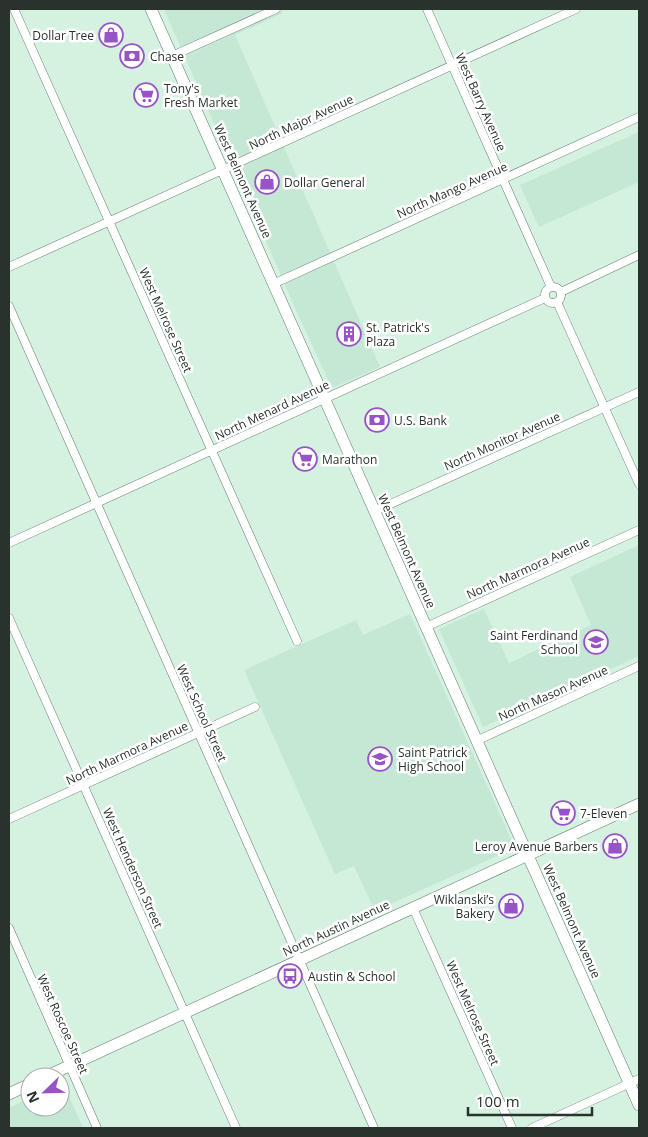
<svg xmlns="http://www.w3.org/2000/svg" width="648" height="1137" viewBox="0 0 648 1137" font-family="'Open Sans',sans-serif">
<rect width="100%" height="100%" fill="#d5f1e0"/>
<!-- built -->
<g fill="#c4e8d3">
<path d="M164,9H281L283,13L235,35L380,367L332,388L300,319Z"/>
<path d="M639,132V182L539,227L520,185Z"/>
<path d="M639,545V656L483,727L439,629L484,609L509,663L591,625L570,577Z"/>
<path d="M410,614L515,848L375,911L354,866L335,874L244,670L356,620L363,635Z"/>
<path d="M63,1083L83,1128H9V1108L30,1098V1107H60V1085Z"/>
</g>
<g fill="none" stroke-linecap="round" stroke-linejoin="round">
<!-- street casing -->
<g stroke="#647d6e" stroke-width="9">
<g id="street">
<path d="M14,9L297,641"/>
<path d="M427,9L551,287"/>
<path d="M172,56L276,9"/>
<path d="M9,267L576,9"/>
<path d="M273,284L639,117"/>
<circle cx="553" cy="295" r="8"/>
<path d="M561,292L639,255"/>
<path d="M557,302L639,484"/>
<path d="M9,306L374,1128"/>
<path d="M375,511L639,392"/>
<path d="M9,543L545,298"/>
<path d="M9,618L236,1128"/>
<path d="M426,627L639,530"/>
<path d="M476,741L639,666"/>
<path d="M9,819L255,707"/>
<path d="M413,908L512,1128"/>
<path d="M9,928L97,1128"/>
<path d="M532,1128L639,1079"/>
</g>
</g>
<!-- secondary casing -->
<g stroke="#647d6e" stroke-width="12">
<g id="secondary">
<path d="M151,9L639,1105"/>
<path d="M45,1077L639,804"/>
<path d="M9,1094L30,1084"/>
</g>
</g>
<!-- street -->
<use href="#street" stroke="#fff" stroke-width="8"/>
<!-- secondary -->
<use href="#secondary" stroke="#fff" stroke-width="11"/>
</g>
<!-- icons -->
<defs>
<g id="shop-ring" transform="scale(1.25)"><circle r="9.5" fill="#fff" stroke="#9853c7" stroke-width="1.5"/><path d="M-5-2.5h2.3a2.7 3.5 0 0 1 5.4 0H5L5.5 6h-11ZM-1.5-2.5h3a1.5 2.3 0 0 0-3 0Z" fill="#9853c7"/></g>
<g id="bank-ring" transform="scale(1.25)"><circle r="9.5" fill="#fff" stroke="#9853c7" stroke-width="1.5"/><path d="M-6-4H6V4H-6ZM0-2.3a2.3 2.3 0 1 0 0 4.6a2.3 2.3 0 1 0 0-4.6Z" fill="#9853c7"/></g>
<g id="supermarket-ring" transform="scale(1.25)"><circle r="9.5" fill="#fff" stroke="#9853c7" stroke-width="1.5"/><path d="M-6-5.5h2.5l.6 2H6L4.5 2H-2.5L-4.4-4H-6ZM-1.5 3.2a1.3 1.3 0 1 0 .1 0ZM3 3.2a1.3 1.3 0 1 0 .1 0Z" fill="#9853c7"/></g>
<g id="building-ring" transform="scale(1.25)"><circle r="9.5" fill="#fff" stroke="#9853c7" stroke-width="1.5"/><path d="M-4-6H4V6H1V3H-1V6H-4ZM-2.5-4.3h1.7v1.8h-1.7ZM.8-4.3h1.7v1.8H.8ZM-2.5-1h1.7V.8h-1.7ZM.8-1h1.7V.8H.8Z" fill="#9853c7"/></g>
<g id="school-ring" transform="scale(1.25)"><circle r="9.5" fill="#fff" stroke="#9853c7" stroke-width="1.5"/><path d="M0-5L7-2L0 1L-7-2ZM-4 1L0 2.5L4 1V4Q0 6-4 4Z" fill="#9853c7"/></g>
<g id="bus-ring" transform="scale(1.25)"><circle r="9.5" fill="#fff" stroke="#9853c7" stroke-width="1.5"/><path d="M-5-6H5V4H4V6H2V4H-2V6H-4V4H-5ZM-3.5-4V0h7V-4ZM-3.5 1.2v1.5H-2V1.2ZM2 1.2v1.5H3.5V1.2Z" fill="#9853c7"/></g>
</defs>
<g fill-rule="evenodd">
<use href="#shop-ring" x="111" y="35"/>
<use href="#bank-ring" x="132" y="56"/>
<use href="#supermarket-ring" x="146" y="95"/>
<use href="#shop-ring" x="267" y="182"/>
<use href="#building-ring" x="349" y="334"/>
<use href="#bank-ring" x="377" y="420"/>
<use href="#supermarket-ring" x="305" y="459"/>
<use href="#school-ring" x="596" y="642"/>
<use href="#school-ring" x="380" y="759"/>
<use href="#supermarket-ring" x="563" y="813"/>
<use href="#shop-ring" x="615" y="846"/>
<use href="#shop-ring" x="511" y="906"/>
<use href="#bus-ring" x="290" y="976"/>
</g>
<g text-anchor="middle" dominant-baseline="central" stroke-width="5" stroke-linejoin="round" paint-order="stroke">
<!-- poi labels -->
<g font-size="12" fill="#28332d" stroke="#fff" text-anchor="start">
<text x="94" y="35" text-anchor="end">Dollar Tree</text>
<text x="150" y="56">Chase</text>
<text x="164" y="88">Tony's<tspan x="164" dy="14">Fresh Market</tspan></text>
<text x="284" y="182">Dollar General</text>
<text x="366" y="327">St. Patrick's<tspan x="366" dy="14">Plaza</tspan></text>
<text x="394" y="420">U.S. Bank</text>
<text x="322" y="459">Marathon</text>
<text x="578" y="635" text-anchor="end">Saint Ferdinand<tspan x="578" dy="14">School</tspan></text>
<text x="398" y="752">Saint Patrick<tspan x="398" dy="14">High School</tspan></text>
<text x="580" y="813">7-Eleven</text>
<text x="598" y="846" text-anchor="end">Leroy Avenue Barbers</text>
<text x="494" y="899" text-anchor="end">Wiklanski’s<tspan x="494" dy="14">Bakery</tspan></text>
<text x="308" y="976">Austin &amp; School</text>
</g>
<!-- street labels -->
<g font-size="12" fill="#28332d" stroke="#fff">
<text transform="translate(481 102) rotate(66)">West Barry Avenue</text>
<text transform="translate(301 122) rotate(-25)">North Major Avenue</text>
<text transform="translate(243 181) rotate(66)">West Belmont Avenue</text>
<text transform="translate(452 190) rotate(-24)">North Mango Avenue</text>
<text transform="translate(166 320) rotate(66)">West Melrose Street</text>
<text transform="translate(272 410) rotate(-25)">North Menard Avenue</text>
<text transform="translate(502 441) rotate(-24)">North Monitor Avenue</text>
<text transform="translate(407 551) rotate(66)">West Belmont Avenue</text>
<text transform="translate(528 568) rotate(-24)">North Marmora Avenue</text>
<text transform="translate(553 693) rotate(-24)">North Mason Avenue</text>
<text transform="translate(202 713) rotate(66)">West School Street</text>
<text transform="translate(127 753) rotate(-25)">North Marmora Avenue</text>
<text transform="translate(133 868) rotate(66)">West Henderson Street</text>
<text transform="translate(572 921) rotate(66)">West Belmont Avenue</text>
<text transform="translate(336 928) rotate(-25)">North Austin Avenue</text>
<text transform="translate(473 1013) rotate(66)">West Melrose Street</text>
<text transform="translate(63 1024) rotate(66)">West Roscoe Street</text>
</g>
</g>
<!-- border -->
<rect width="648" height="1137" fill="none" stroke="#28332d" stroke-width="20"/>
<!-- north arrow -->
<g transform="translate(45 1092) rotate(247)"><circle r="24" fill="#ffffff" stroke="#a9adab"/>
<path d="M0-4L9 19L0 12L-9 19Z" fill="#9853c7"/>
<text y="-8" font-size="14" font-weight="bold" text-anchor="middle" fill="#28332d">N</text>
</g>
<!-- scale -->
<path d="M468 1107v8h124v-8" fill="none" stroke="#28332d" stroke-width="2.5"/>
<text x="476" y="1107" font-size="15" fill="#28332d" stroke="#ffffff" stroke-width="4" paint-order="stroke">100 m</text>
</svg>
